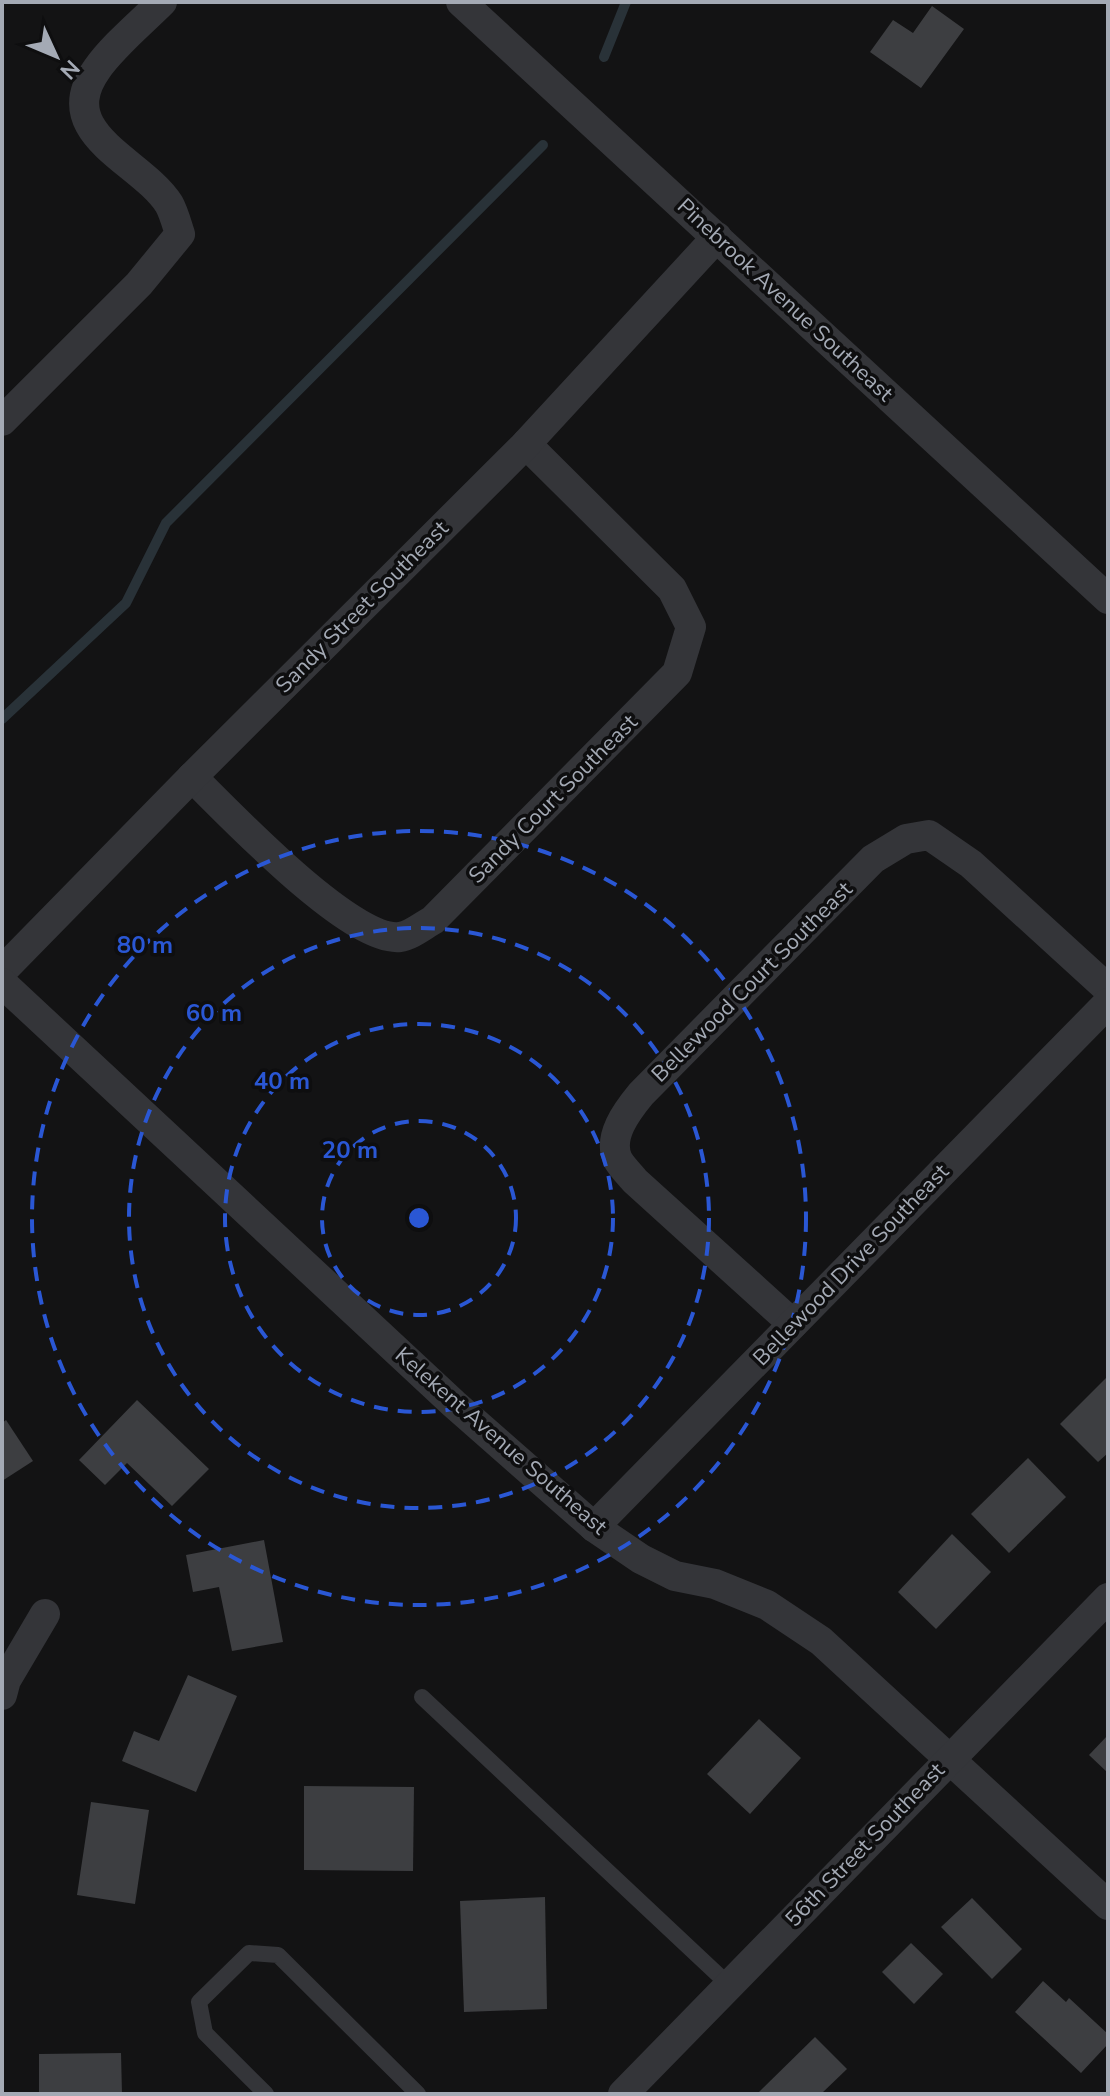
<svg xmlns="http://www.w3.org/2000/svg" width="1110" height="2096" viewBox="0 0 1110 2096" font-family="'Nunito Sans',sans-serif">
<rect width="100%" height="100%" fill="#131314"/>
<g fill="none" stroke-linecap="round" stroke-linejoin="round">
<!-- stream -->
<g stroke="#293238" stroke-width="10">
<path d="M604,57L626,2"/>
<path d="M2,719L126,603L166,523L543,145"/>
</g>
</g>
<!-- building -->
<g fill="#3d3e41">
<path d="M932,6L964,29L921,88L870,52L893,20L913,33Z"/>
<path d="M1108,1376V1453L1098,1462L1060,1424Z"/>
<path d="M137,1400L209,1469L172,1506L127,1463L105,1485L79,1460Z"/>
<path d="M6,1420L33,1461L2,1481V1423Z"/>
<path d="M1028,1458L1066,1497L1009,1553L971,1514Z"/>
<path d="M952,1534L991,1572L936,1629L898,1592Z"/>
<path d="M264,1540L283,1642L232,1651L219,1587L193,1592L186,1555Z"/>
<path d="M188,1675L237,1696L196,1792L122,1761L134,1731L159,1741Z"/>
<path d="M759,1719L801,1758L750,1814L707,1774Z"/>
<path d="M1108,1735V1773L1089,1755Z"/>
<path d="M304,1786L414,1787L413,1871L304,1870Z"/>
<path d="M91,1802L149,1810L135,1904L77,1895Z"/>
<path d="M545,1897L547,2009L464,2012L460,1901Z"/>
<path d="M972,1898L1022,1949L992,1979L941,1927Z"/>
<path d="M911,1943L943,1974L914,2004L882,1972Z"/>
<path d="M1043,1981L1066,2002L1069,1998L1108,2034V2044L1081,2073L1015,2012Z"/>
<path d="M815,2037L847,2069L821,2094H757Z"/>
<path d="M121,2053L122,2094H39V2054Z"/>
</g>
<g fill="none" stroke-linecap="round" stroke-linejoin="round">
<!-- service -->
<g stroke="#343539" stroke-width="16">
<path d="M422,1697L729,1985"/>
<path d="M266,2094L205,2033L199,2002L249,1953L278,1955L418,2094"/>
</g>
<!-- minor -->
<g stroke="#343539" stroke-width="30">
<path d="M461,2L1108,599"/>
<path d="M2,421L139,284L180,234C177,225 174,213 169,204C141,160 51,134 97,69C113,46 141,23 162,2"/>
<path d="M192,777C228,812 351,943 400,937C410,936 424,925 433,920L677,673L691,627L672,589L526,444"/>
<path d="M2,971L192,777L526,444L717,237"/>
<path d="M2,983L454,1404L594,1527L641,1559L675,1576L715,1584L767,1605L821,1641L1108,1905"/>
<path d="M793,1324L635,1181C630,1175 622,1167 618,1160C607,1137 627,1111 641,1094L873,859L906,839L929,835L971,864L1108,989"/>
<path d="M594,1527L1108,1003"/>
<path d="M2,1695L6,1680L45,1614"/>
<path d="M623,2094L1108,1598"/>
</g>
</g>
<!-- distance rings -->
<g fill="none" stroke="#2a57d4" stroke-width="4" stroke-dasharray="14 10">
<circle cx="419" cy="1218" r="97"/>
<circle cx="419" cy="1218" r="194"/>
<circle cx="419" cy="1218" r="290"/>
<circle cx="419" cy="1218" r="387"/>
</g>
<g text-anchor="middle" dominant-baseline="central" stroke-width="7" stroke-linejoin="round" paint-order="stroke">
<!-- street labels -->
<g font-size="22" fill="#a4aab5" stroke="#0e0e0f">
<text transform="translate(785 300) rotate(43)">Pinebrook Avenue Southeast</text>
<text transform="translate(362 607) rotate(-45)">Sandy Street Southeast</text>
<text transform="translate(553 799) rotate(-45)">Sandy Court Southeast</text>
<text transform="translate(752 982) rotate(-45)">Bellewood Court Southeast</text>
<text transform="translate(851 1265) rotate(-46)">Bellewood Drive Southeast</text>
<text transform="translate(501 1441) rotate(41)">Kelekent Avenue Southeast</text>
<text transform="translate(865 1845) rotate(-46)">56th Street Southeast</text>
</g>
</g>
<circle cx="419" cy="1218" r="12" fill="#2a57d4" stroke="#0e0e0f" stroke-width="4"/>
<g font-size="24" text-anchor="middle" font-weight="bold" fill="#2a57d4" stroke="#0e0e0f" stroke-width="7" stroke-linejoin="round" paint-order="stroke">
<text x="145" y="953">80 m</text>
<text x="214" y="1021">60 m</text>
<text x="282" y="1089">40 m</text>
<text x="350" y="1158">20 m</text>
</g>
<!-- border -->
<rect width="1110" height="2096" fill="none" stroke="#a4aab5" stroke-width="8"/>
<!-- north arrow -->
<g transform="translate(56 56) rotate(134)" stroke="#0e0e0f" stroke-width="6" paint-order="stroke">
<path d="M0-6L14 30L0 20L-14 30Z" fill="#a4aab5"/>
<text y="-12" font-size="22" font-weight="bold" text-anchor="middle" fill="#a4aab5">N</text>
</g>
</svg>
